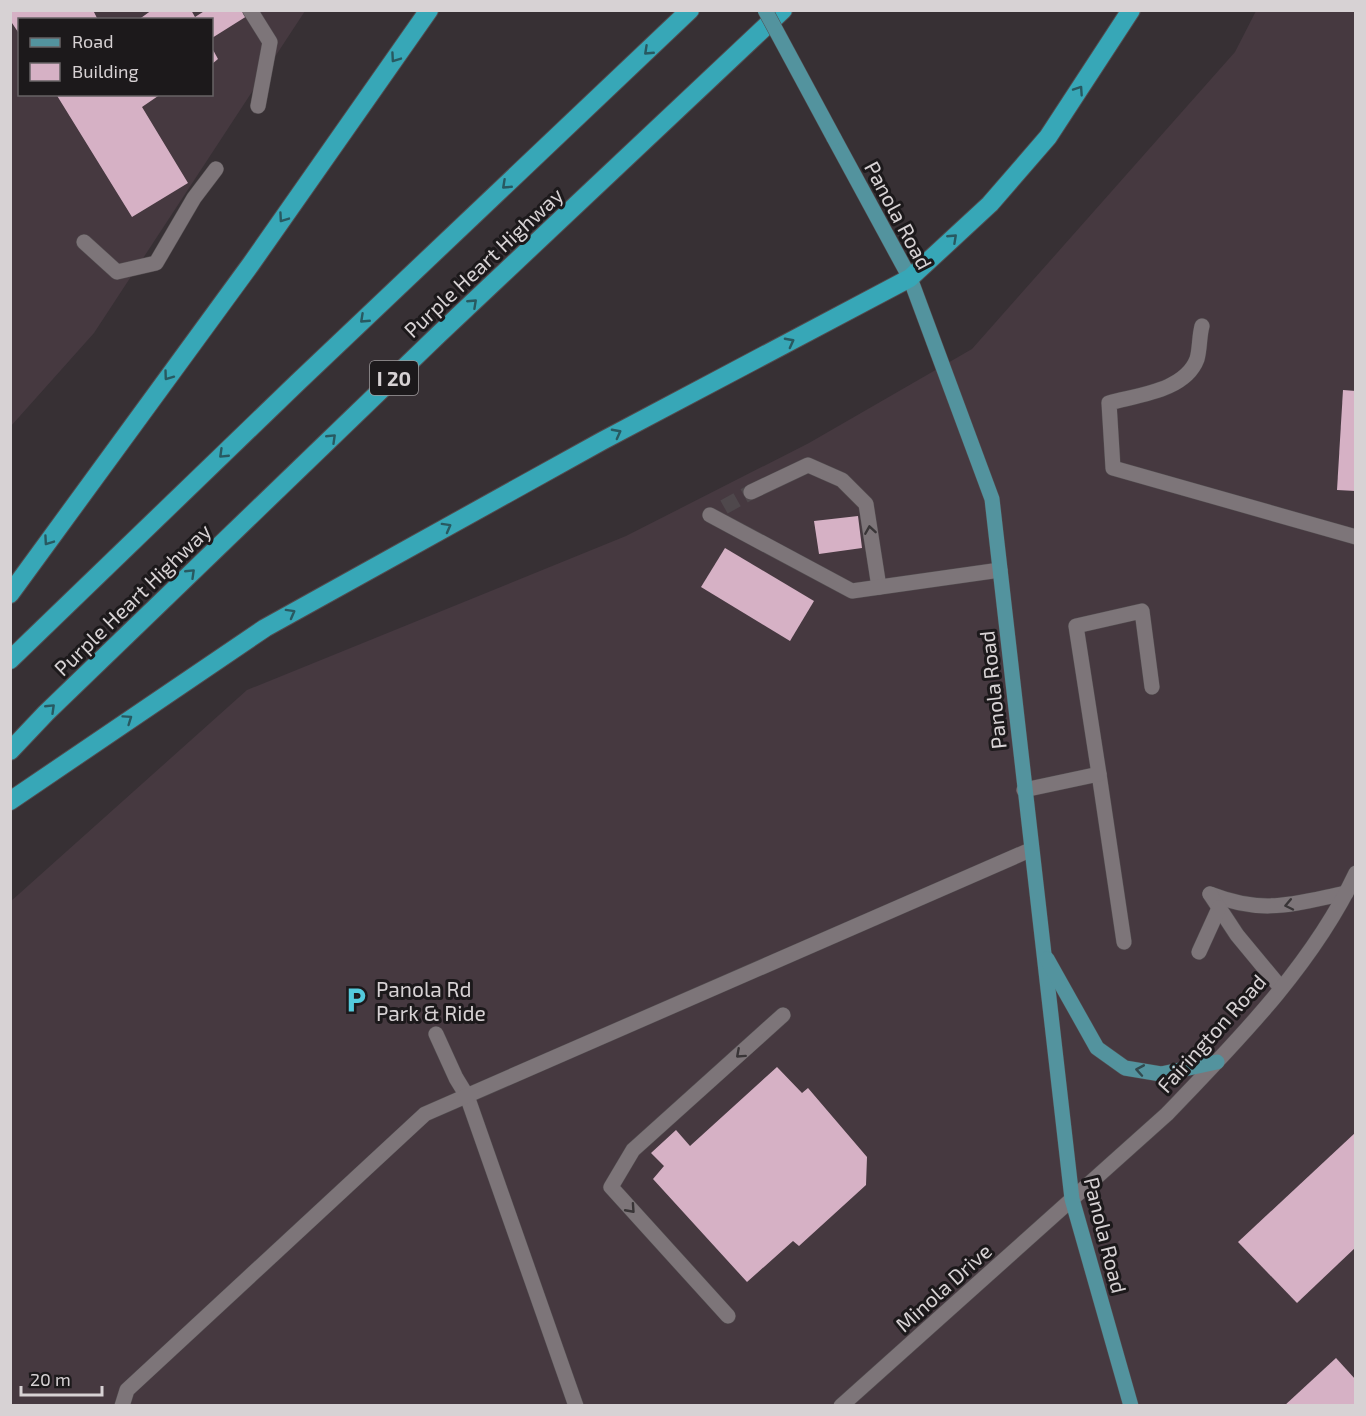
<svg xmlns="http://www.w3.org/2000/svg" width="1366" height="1416" viewBox="0 0 1366 1416" font-family="'Exo 2',sans-serif">
<rect width="100%" height="100%" fill="#373034"/>
<!-- built -->
<g fill="#463940" fill-rule="evenodd">
<path d="M11,11H305L94,333L11,426ZM20,20H212V94H20Z"/>
<path d="M1256,11H1355V1405H11L10,902L247,690L626,536L809,443L972,349L1235,52Z"/>
</g>
<!-- building -->
<g fill="#d6b1c5">
<path d="M10,10H93L98,20H20V35L10,20Z"/>
<path d="M152,10H191L195,17L206,10H244L247,16L212,38V20H138Z"/>
<path d="M212,48L218,59L212,64Z"/>
<path d="M56,94H161L142,107L188,183L132,217Z"/>
<path d="M1343,390L1356,391V491L1337,490Z"/>
<path d="M858,516L862,548L819,554L814,521Z"/>
<path d="M725,548L814,601L790,641L701,587Z"/>
<path d="M777,1067L802,1093L808,1088L867,1157L866,1185L799,1246L793,1241L747,1282L653,1179L664,1166L651,1153L676,1130L690,1146Z"/>
<path d="M1356,1132V1247L1297,1303L1238,1242Z"/>
<path d="M1336,1358L1356,1380V1406H1284Z"/>
</g>
<g fill="none" stroke-linecap="round" stroke-linejoin="round">
<!-- minor-tunnel -->
<path stroke="#4f484c" stroke-width="15" stroke-dasharray="15 8" stroke-linecap="butt" d="M724,507L751,492"/>
<!-- minor casing -->
<g stroke="#524c4f" stroke-width="16">
<g id="minor">
<path d="M250,10L270,42L258,106"/>
<path d="M84,242L117,272L156,263L194,198L216,169"/>
<path d="M1202,326C1199,337 1200,349 1197,359C1185,391 1137,395 1109,403L1113,468L1356,537"/>
<path d="M751,492L808,465L842,480L866,504L879,587"/>
<path d="M710,515L852,591L1000,570"/>
<path d="M1099,774L1124,942"/>
<path d="M1024,790L1099,774L1076,626L1142,611L1152,687"/>
<path d="M1210,894C1264,915 1292,904 1346,893"/>
<path d="M1210,894L1237,935L1281,988"/>
<path d="M1199,952L1219,908"/>
<path d="M436,1034L456,1078L467,1096L576,1406"/>
<path d="M728,1316L611,1187L633,1150L783,1015"/>
<path d="M122,1406L127,1390L425,1114L1030,850"/>
<path d="M841,1406L1167,1114C1237,1041 1312,966 1356,873"/>
</g>
</g>
<!-- major casing -->
<g stroke="#524c4f" stroke-width="16">
<g id="major">
<path d="M834,138L910,278L992,499L1072,1199L1131,1406"/>
<path d="M1047,959L1097,1048L1125,1068L1161,1074L1217,1062"/>
</g>
</g>
<!-- highway casing -->
<g stroke="#524c4f" stroke-width="20">
<g id="highway">
<path d="M10,594L251,264L429,10"/>
<path d="M10,660L297,383L690,10"/>
<path d="M10,751L46,713L438,335L783,10"/>
<path d="M10,801L265,628L602,441L910,278L990,204L1048,137L1131,10"/>
</g>
</g>
<!-- minor -->
<use href="#minor" stroke="#7d7579" stroke-width="15"/>
<!-- major -->
<use href="#major" stroke="#53939e" stroke-width="15"/>
<!-- highway -->
<use href="#highway" stroke="#37a7b7" stroke-width="18"/>
<!-- major-bridge casing -->
<g stroke="#524c4f" stroke-width="16" stroke-linecap="butt">
<path id="major-bridge" d="M765,10L834,138"/>
</g>
<!-- major-bridge -->
<use href="#major-bridge" stroke="#53939e" stroke-width="15"/>
</g>
<!-- one-way arrows -->
<defs><path id="oneway-chevron" d="M-2-3.5L2.5 0L-2 3.5" fill="none" stroke-width="1.6" stroke-linecap="round" stroke-linejoin="round" transform="scale(1.5)"/></defs>
<g stroke="#285961">
<use href="#oneway-chevron" transform="translate(648 51) rotate(137)"/>
<use href="#oneway-chevron" transform="translate(395 58) rotate(125)"/>
<use href="#oneway-chevron" transform="translate(1079 90) rotate(-56)"/>
<use href="#oneway-chevron" transform="translate(506 185) rotate(137)"/>
<use href="#oneway-chevron" transform="translate(283 218) rotate(125)"/>
<use href="#oneway-chevron" transform="translate(953 238) rotate(-43)"/>
<use href="#oneway-chevron" transform="translate(473 303) rotate(-43)"/>
<use href="#oneway-chevron" transform="translate(364 319) rotate(137)"/>
<use href="#oneway-chevron" transform="translate(790 342) rotate(-28)"/>
<use href="#oneway-chevron" transform="translate(168 376) rotate(126)"/>
<use href="#oneway-chevron" transform="translate(617 433) rotate(-28)"/>
<use href="#oneway-chevron" transform="translate(332 438) rotate(-44)"/>
<use href="#oneway-chevron" transform="translate(223 454) rotate(136)"/>
<use href="#oneway-chevron" transform="translate(447 527) rotate(-29)"/>
<use href="#oneway-chevron" transform="translate(48 541) rotate(125)"/>
<use href="#oneway-chevron" transform="translate(191 573) rotate(-44)"/>
<use href="#oneway-chevron" transform="translate(291 613) rotate(-29)"/>
<use href="#oneway-chevron" transform="translate(51 708) rotate(-44)"/>
<use href="#oneway-chevron" transform="translate(128 719) rotate(-35)"/>
</g>
<g stroke="#393537">
<use href="#oneway-chevron" transform="translate(870 530) rotate(-99)"/>
<use href="#oneway-chevron" transform="translate(1289 905) rotate(168)"/>
<use href="#oneway-chevron" transform="translate(740 1054) rotate(138)"/>
<use href="#oneway-chevron" transform="translate(631 1209) rotate(48)"/>
</g>
<use stroke="#324a4f" href="#oneway-chevron" transform="translate(1140 1070) rotate(-170)"/>
<!-- icons -->
<defs>
<g id="parking-bare" transform="scale(2.07)"><path d="M-3.5-5.5H1a3.5 3.5 0 0 1 0 7H-1V5.5H-3.5ZM-1-3.4V-.6H.8a1.4 1.4 0 0 0 0-2.8Z" fill="#53cadc" stroke="#1c191b" stroke-width="2.5" paint-order="stroke"/></g>
</defs>
<g fill-rule="evenodd">
<use href="#parking-bare" x="356" y="1000"/>
</g>
<g text-anchor="middle" dominant-baseline="central" stroke-width="6" stroke-linejoin="round" paint-order="stroke">
<!-- shield labels -->
<rect fill="#1c191b" stroke="#9f9a9c" stroke-width="1.5" x="370" y="361" width="48" height="34" rx="4.5"/>
<g font-size="20" font-weight="bold" fill="#d7d2d4">
<text x="394" y="378">I 20</text>
</g>
<!-- street labels -->
<g font-size="21" fill="#d7d2d4" stroke="#1c191b">
<text transform="translate(899 215) rotate(62)">Panola Road</text>
<text transform="translate(483 262) rotate(-43)">Purple Heart Highway</text>
<text transform="translate(132 599) rotate(-44)">Purple Heart Highway</text>
<text transform="translate(992 690) rotate(-96)">Panola Road</text>
<text transform="translate(1211 1033) rotate(-48)">Fairington Road</text>
<text transform="translate(1106 1235) rotate(76)">Panola Road</text>
<text transform="translate(943 1287) rotate(-42)">Minola Drive</text>
</g>
<!-- poi labels -->
<g font-size="21" fill="#d7d2d4" stroke="#1c191b" text-anchor="start">
<text x="376" y="988">Panola Rd<tspan x="376" dy="24">Park &amp; Ride</tspan></text>
</g>
</g>
<!-- border -->
<rect width="1366" height="1416" fill="none" stroke="#d7d2d4" stroke-width="24"/>
<!-- legend -->
<rect x="18" y="18" width="195" height="78" fill="#1c191b" stroke="#676365" stroke-width="1.5"/>
<rect x="30" y="38" width="30" height="9" fill="#53939e" stroke="#676365" stroke-width="1.5"/>
<text x="72" y="48" font-size="18" fill="#d7d2d4">Road</text>
<rect x="30" y="63" width="30" height="18" fill="#d6b1c5" stroke="#676365" stroke-width="1.5"/>
<text x="72" y="78" font-size="18" fill="#d7d2d4">Building</text>
<!-- scale -->
<path d="M21 1386v9h81v-9" fill="none" stroke="#d7d2d4" stroke-width="3"/>
<text x="30" y="1386" font-size="18" fill="#d7d2d4" stroke="#1c191b" stroke-width="4.5" paint-order="stroke">20 m</text>
</svg>
